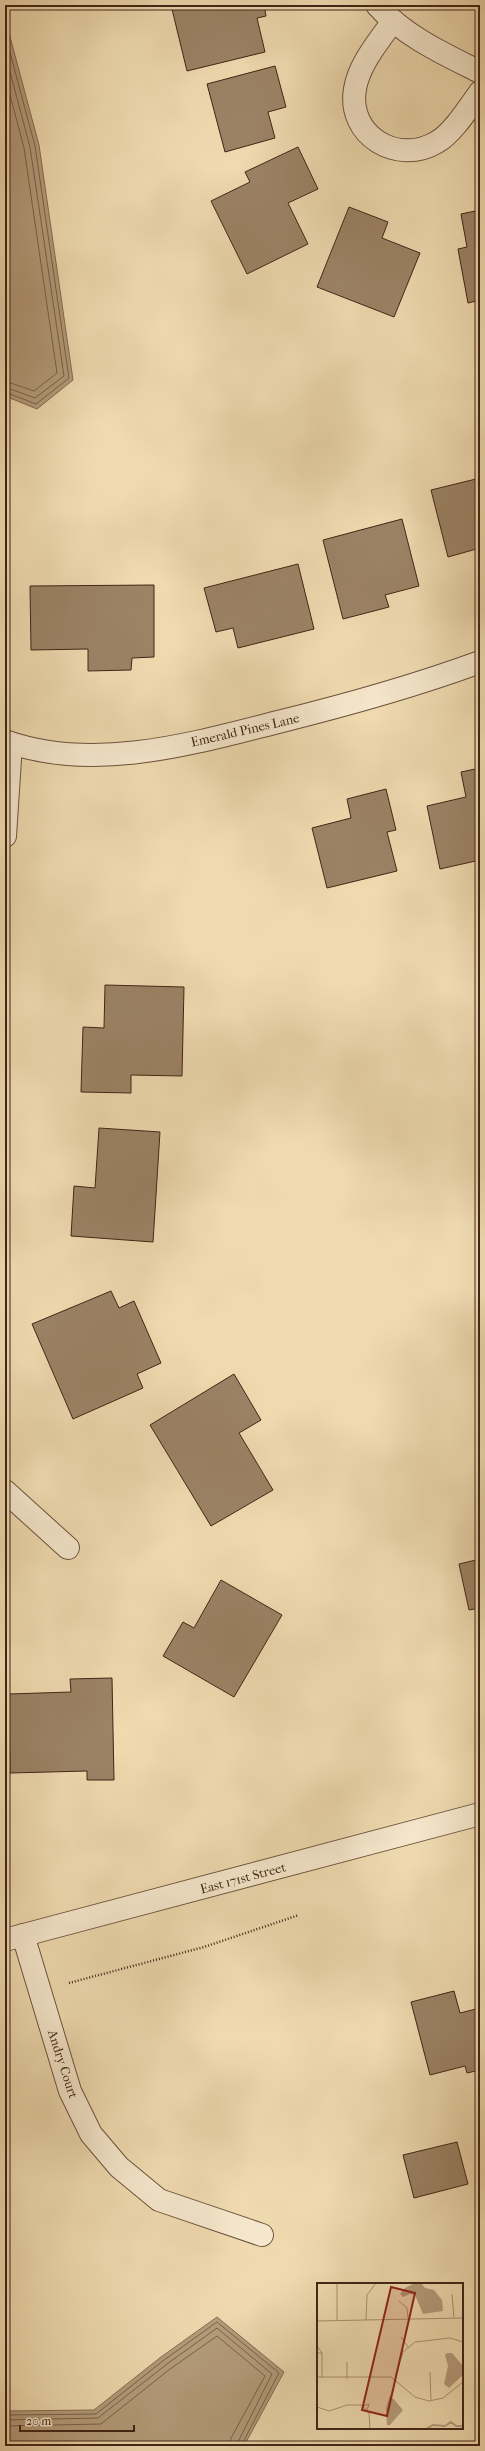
<svg xmlns="http://www.w3.org/2000/svg" width="485" height="2451" viewBox="0 0 485 2451" font-family="'IM FELL French Canon',serif">
<rect width="100%" height="100%" fill="#efdab0"/>
<filter id="stains"><feTurbulence type="fractalNoise" baseFrequency=".005" numOctaves="4"/><feColorMatrix values="0 0 0 0 .2 0 0 0 0 .09 0 0 0 0 .02 0 0 0 .5 -.17"/></filter>
<radialGradient id="worn" r=".72"><stop offset=".6" stop-color="#630" stop-opacity="0"/><stop offset="1" stop-color="#630" stop-opacity=".3"/></radialGradient>
<!-- water -->
<g fill="#b49c7b" stroke="#866c52">
<path d="M5,18L39,145L73,380L37,409L5,396Z"/>
<path d="M217,2317L284,2372L244,2446H5V2411L94,2410L161,2357Z"/>
</g>
<g fill="none" stroke-linecap="round" stroke-linejoin="round">
<!-- shore -->
<g stroke="#7b6048" stroke-width="1">
<path d="M5,34L35,146L69,378L36,404L5,392"/>
<path d="M5,53L30,147L64,376L35,398L5,387"/>
<path d="M5,76L24,148L57,373L34,391L5,381"/>
<path d="M5,2415L96,2414L164,2360L217,2322L279,2373L241,2446"/>
<path d="M5,2420L98,2418L167,2364L217,2328L272,2374L236,2446"/>
<path d="M5,2426L101,2424L170,2369L217,2336L265,2376L231,2438L230,2446"/>
</g>
</g>
<!-- building -->
<g fill="#9c8366" stroke="#422415">
<path d="M171,5H264L266,16L257,18L265,52L187,71Z"/>
<path d="M275,66L286,107L268,112L275,138L225,152L207,84Z"/>
<path d="M298,147L318,189L288,203L308,244L247,274L211,201L250,182L245,172Z"/>
<path d="M349,207L388,222L382,238L420,253L394,317L317,287Z"/>
<path d="M480,210V300L468,303L458,249L467,247L461,214Z"/>
<path d="M480,478V548L448,557L431,490Z"/>
<path d="M402,519L419,586L385,595L389,607L343,619L323,540Z"/>
<path d="M298,564L314,629L238,648L233,628L216,632L204,588Z"/>
<path d="M154,585V657L132,658L131,670L88,671V649L31,650L30,586Z"/>
<path d="M480,768V860L440,869L427,806L466,797L461,772Z"/>
<path d="M386,789L396,830L387,832L397,871L327,888L312,828L351,818L347,799Z"/>
<path d="M105,985L184,987L182,1076L131,1075V1093L81,1092L83,1027L104,1028Z"/>
<path d="M99,1128L160,1132L153,1242L71,1236L74,1186L95,1188Z"/>
<path d="M111,1291L119,1308L134,1301L161,1363L137,1374L143,1388L73,1419L32,1324Z"/>
<path d="M234,1374L261,1420L239,1433L273,1490L211,1526L150,1425Z"/>
<path d="M480,1559V1608L469,1610L459,1564Z"/>
<path d="M221,1580L282,1615L234,1697L163,1656L183,1622L194,1628Z"/>
<path d="M112,1678L114,1780H87V1771L10,1773L9,1694L71,1692L70,1679Z"/>
<path d="M454,1991L460,2013L480,2008V2070L467,2073L465,2066L430,2075L411,2002Z"/>
<path d="M457,2142L468,2184L414,2198L403,2155Z"/>
</g>
<g fill="none" stroke-linecap="round" stroke-linejoin="round">
<!-- minor casing -->
<g stroke="#6d523c" stroke-width="24">
<g id="minor">
<path d="M377,5C404,36 444,54 480,72"/>
<path d="M393,21C379,41 359,64 355,89C347,135 397,166 437,142C453,133 469,107 480,92"/>
<path d="M5,741C92,772 188,745 274,723C343,706 412,687 480,662"/>
<path d="M5,836L11,744"/>
<path d="M5,1491L68,1548"/>
<path d="M23,1935L70,2091L91,2134L119,2167L159,2200L262,2235"/>
<path d="M5,1940L480,1814"/>
</g>
</g>
<!-- path -->
<path stroke="#422415" stroke-width="2.5" stroke-dasharray="1 2" stroke-linecap="butt" d="M69,1983L204,1947L299,1915"/>
<!-- minor -->
<use href="#minor" stroke="#f5e7cc" stroke-width="22"/>
</g>
<g text-anchor="middle" dominant-baseline="central" stroke-width="4" stroke-linejoin="round" paint-order="stroke">
<!-- street labels -->
<g font-size="13" fill="#422415" stroke="#f5e7cc">
<text transform="translate(245 730) rotate(-13)">Emerald Pines Lane</text>
<text transform="translate(243 1878) rotate(-15)">East 171st Street</text>
<text transform="translate(63 2064) rotate(72)">Andry Court</text>
</g>
</g>
<!-- overview -->
<g transform="translate(317 2283)">
<rect width="146" height="146" fill="#efdab0"/>
<path d="M98,0H104L108,5L117,7L125,17L126,28L106,31L98,12L93,11L86,14L83,11L88,5ZM130,70H135L146,83V92L132,105L127,101L131,83L128,72ZM73,112L86,127L73,142H70L69,125Z" fill="#b49c7b"/>
<path fill="none" stroke="#b49c7b" stroke-width="2" d="M109,146L116,142L128,143L134,139L139,143H146"/>
<path fill="none" stroke="#aa9172" stroke-width="1" d="M20,0V37M135,11L137,35M82,18L90,25L91,35M49,37L50,12L59,0M0,38L146,35M84,54L91,64M0,63L5,70H0M5,70V95M30,79V96M113,89L114,118M0,94H74L98,114L112,118L126,115L146,99M78,95L86,69L98,59L133,55L146,59M46,123L52,121L50,127M0,124L12,128L30,122H44L52,129L53,146"/>
<path fill="#8f2418" fill-opacity="0.15" stroke="#8f2418" stroke-width="2" d="M74,4L98,10L70,133L45,127Z"/>
<rect width="146" height="146" fill="none" stroke="#422415" stroke-width="2"/>
</g>
<!-- margin -->
<rect width="485" height="2451" fill="none" stroke="#efdab0" stroke-width="20"/>
<rect x="6" y="6" width="473" height="2439" fill="none" stroke="#422415" stroke-width="2"/>
<rect x="10" y="10" width="465" height="2431" fill="none" stroke="#422415"/>
<!-- scale -->
<path d="M20 2425v6h114v-6" fill="none" stroke="#422415" stroke-width="2"/>
<text x="26" y="2425" font-size="12" fill="#422415" stroke="#f5e7cc" stroke-width="3" paint-order="stroke">20 m</text>
<rect width="100%" height="100%" filter="url(#stains)"/>
<rect width="100%" height="100%" fill="url(#worn)"/>
</svg>
